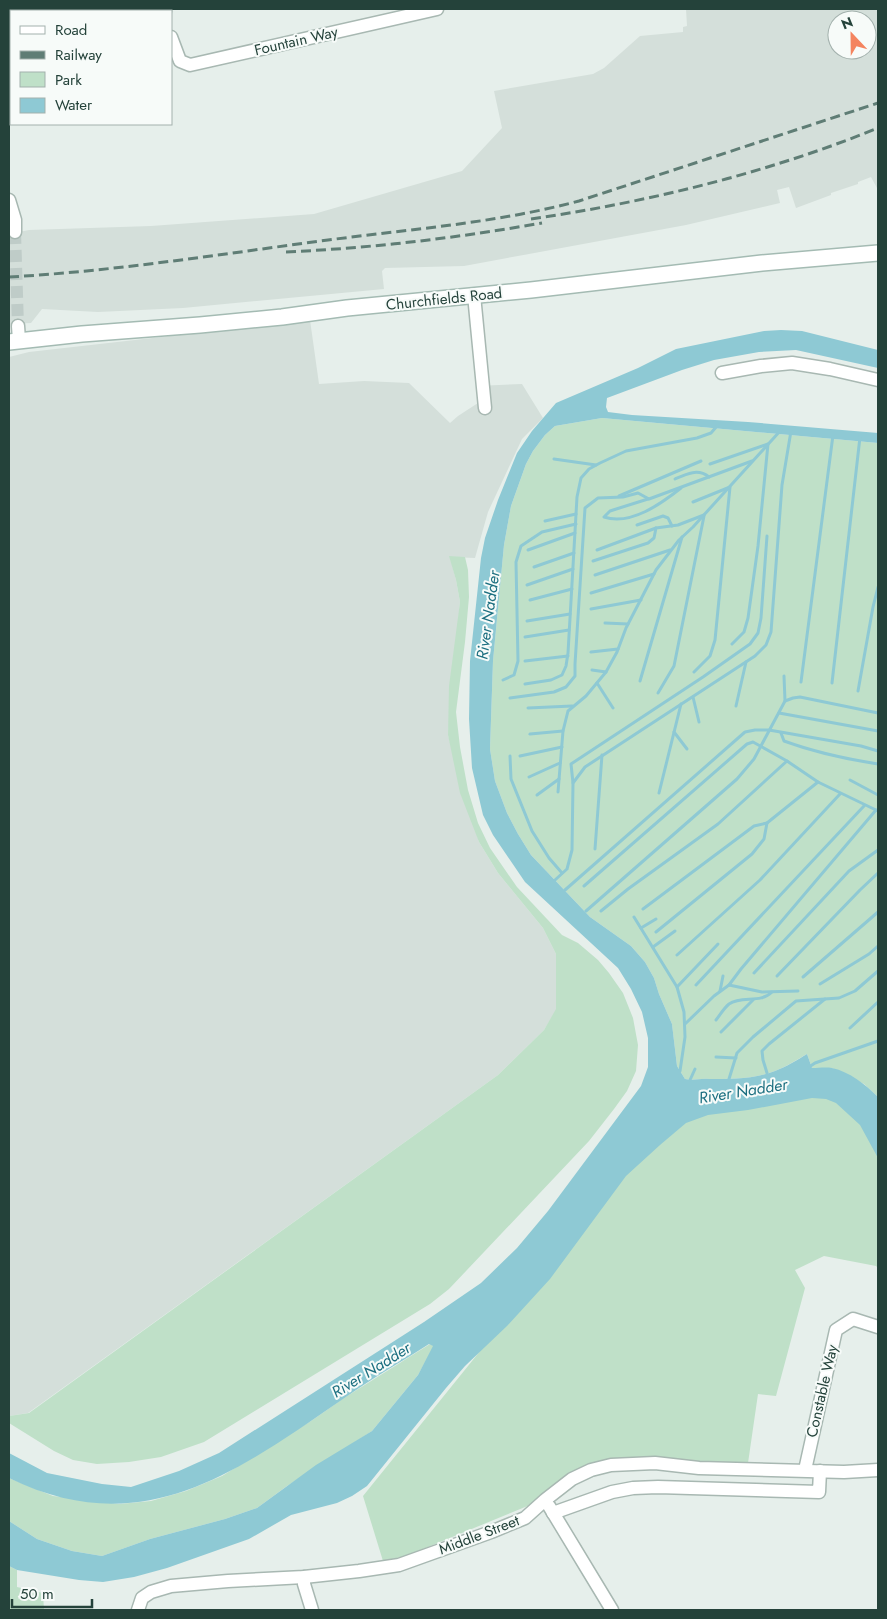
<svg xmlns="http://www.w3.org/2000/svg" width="887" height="1619" viewBox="0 0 887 1619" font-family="Jost,sans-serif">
<rect width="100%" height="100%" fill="#e6efeb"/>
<!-- built -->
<g fill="#d4dfda" fill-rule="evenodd">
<path d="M686,9H878V188H877L871,177L858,182V184L831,193V195L796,208L789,187L777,190L780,203L686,225L464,266L385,268L382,271L384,289L183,308L98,312L42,309L31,323L9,324V234L29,230L151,226L314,214L462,171L502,128L494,91L593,74L604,68L640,36L683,32V27L687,26ZM837,20H867V50H837Z"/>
<path d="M310,320L319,384L364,381L409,383L450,423L458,416L478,403L477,386L522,384L543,418L522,439L488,512L475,558L450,557L456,580L460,602L448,735L479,842L498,873L543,928L556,954L557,1009L544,1030L498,1075L28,1413L9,1416V357L29,352Z"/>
</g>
<!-- green -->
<g fill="#bfe0c8">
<path d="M602,418L878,443V1097L864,1084L832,1068H812L807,1054C796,1060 786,1067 775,1071C754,1079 731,1079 709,1079C700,1078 694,1081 685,1079L677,1066L672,1024L659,994L654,978L645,962L631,946L590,917L531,855L518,834L507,813L495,781L490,749L493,661L504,545L511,506L526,464L533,451L545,435L555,426Z"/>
<path d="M449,556L465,557L468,570L469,597L465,642L456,712L460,747L468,790L478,823L490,848L517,887L562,935L578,943L598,960L609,973L623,993L633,1018L638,1045L636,1071L627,1091L614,1109L589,1141L449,1289L430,1304L204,1442L161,1457L129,1462L97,1464L73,1460L54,1451L9,1423V1416L29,1413L498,1075L544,1030L556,1009V954L543,928L498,873L479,842L460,793L448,735L449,686L460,602L456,580Z"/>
<path d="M804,1092L843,1099L878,1127V1268L876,1266L824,1256L795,1270L805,1288L776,1396L758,1394L748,1463L718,1465L622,1464L530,1505L406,1556L383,1561L363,1496L673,1112Z"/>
<path d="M430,1344L434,1346L418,1375L372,1431L287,1486L257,1508L225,1519L150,1539L102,1556L72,1551L37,1539L9,1521V1478L53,1496L119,1504L151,1501L186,1491L222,1476L311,1421L344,1398Z"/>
<path d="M9,1566L17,1570V1587L43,1593L44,1610H9Z"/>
</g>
<!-- water -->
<path fill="#8ec9d4" d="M781,330L802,331L878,350V368L796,350L759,352L714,360L682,370L607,398L606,407L608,412L632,415L748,422L878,433V443L602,418L555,426L545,435L533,451L526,464L511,506L504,545L493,661L490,749L495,781L507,813L518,834L531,855L590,917L631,946L645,962L654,978L659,994L672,1024L677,1066L685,1079C694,1081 700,1078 709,1079C731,1079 754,1079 775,1071C786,1067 797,1060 807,1054L812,1068C818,1068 826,1067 832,1068C850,1072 865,1084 878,1097V1158L860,1125L836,1103L826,1099L812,1098L748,1110L708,1115L686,1123L660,1145L626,1176L550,1279L507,1326L465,1366L446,1388L367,1486L352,1496L337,1503L291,1515L249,1539L167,1568L134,1577L103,1582L79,1580L17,1570L9,1566V1521L37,1539L72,1551L102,1556L150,1539L225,1519L257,1508L316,1465L372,1431L418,1375L433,1346L429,1344C401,1362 371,1379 343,1399C235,1473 142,1543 9,1478V1453L47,1473L102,1484L131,1487L179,1471L219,1453L424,1322L481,1283L517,1248L548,1211L641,1086L648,1067V1038L642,1012L631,989L618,968L525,882L493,835L483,815L472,768L469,719L470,661L481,558L485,538L498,500L517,453L532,431L556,403L638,368L676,349L764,331Z"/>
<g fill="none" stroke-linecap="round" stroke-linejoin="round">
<!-- stream -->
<g stroke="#8ec9d4" stroke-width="3">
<path d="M554,459L596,465"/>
<path d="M710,464L768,444L758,546L748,618L744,632L732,644"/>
<path d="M675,479C686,474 698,468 709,477"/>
<path d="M619,496L701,461"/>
<path d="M648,499L610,511L604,517C631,526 662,503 681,488"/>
<path d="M693,502L730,487L715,640L710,656L694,672"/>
<path d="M545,521L576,514"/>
<path d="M637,525L663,516L668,518L672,526"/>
<path d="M528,550L575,533"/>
<path d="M597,550L656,528"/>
<path d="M593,561L648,543L654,538L656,528L678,525L704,515"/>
<path d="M534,567L574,553"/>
<path d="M595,575L670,550"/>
<path d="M527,585L573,569"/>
<path d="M591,593L654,574"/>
<path d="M530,600L572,589"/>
<path d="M591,609L641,600"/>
<path d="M527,621L570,614"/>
<path d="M605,623L628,624"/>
<path d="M525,637L569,630"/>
<path d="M591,652L618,649"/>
<path d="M525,661L568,656"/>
<path d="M592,670L606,672"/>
<path d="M784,676L785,701"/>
<path d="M503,680L514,675L518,661L516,562L521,546L542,532L576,524"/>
<path d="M640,681L682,537"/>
<path d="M801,682L833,435"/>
<path d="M597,683L613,708"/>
<path d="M832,683L860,437"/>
<path d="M525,684L551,680L562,675L566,666L568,653L577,497L581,478L589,469L600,463L626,451L697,438L711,433L717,426"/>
<path d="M858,691L873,607L878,587"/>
<path d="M658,693L674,666L704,516"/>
<path d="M693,697L699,722"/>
<path d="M510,698L554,692L566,687L575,676V664L585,508L598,498L623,497L638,493L649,499L752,461"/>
<path d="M736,706L746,662"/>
<path d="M528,708L572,706"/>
<path d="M779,713L878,731"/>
<path d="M674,732L687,749"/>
<path d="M781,733L784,741C814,752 846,759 878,764"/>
<path d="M530,734L563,731"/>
<path d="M510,756L511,779L532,831L549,858L562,873"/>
<path d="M520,756L562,747"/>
<path d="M529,777L560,763"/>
<path d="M850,780L878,795"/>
<path d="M573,783L571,764L703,677L750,644L758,633L761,618L767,536"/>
<path d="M558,792L563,731L568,711L586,696L606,672L617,652L626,628L656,570L679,540L693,527L781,430"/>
<path d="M659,793L681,704"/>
<path d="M537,795L559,779"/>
<path d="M595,849L602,755"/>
<path d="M555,880L567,869L572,850L573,783L585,767L755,656L766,645L771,632L782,485L791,431"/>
<path d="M584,886L747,744L753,742L787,761L818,782L878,811"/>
<path d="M565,890L745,732L755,730H769L861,746L878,751"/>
<path d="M643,909L754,826L767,823L818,782"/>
<path d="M586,911L737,779L754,759L785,701L793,698L800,697L878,713"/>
<path d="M601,911L628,889L718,824L787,761"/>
<path d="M634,917L677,987L684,1012L685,1037L680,1071"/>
<path d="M641,928L656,919"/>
<path d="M656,932L752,854L764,839L767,823"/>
<path d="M653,947L675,931"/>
<path d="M677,955L760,880L840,794"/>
<path d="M754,973L849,871L878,850"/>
<path d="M777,976L860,890L878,873"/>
<path d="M803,977L878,912"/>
<path d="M820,984L869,954L878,946"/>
<path d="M696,985L864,806"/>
<path d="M729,985L741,969L876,810"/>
<path d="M677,987L718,944"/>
<path d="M720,991L723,976"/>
<path d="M716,1020C720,1015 724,1008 729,1004C742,995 760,1004 772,992"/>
<path d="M685,1024L714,996L729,985L762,992L798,991"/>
<path d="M850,1028L878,1002"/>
<path d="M721,1032L753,1000"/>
<path d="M716,1057L736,1058"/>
<path d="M809,1067L815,1063L878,1041"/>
<path d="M767,1073L763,1060L762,1051L769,1044L825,999"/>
<path d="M729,1079L737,1053L753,1037L796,1001L839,998L855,991L878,971"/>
<path d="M690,1080L695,1069"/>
</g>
<!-- street-tunnel -->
<path stroke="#bfccc8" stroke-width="12" stroke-dasharray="12 6" stroke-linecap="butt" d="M15,232L18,326"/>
<!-- street casing -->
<g stroke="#a8b8b2" stroke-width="15">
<g id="street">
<path d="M66,9L67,11"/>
<path d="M165,9V11"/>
<path d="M171,37L180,61L190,65L437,9"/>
<path d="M9,200L15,220V232"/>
<path d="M474,295L485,408"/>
<path d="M18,326L19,340"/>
<path d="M722,373L761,366L792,363L830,369L878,380"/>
<path d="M805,1470L836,1330L853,1319L878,1327"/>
<path d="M549,1506L612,1610"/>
<path d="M553,1513L612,1492L633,1488L658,1487L819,1492L820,1471"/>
<path d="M304,1577V1584L312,1610"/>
<path d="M138,1610L142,1598L151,1592L171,1586L228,1581L304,1577L359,1571L399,1565L491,1532L525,1518L545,1500L572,1479L591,1470L611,1465L655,1463L699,1468L844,1472L878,1470"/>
</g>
</g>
<!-- secondary casing -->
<g stroke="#a4bbb3" stroke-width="18">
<path id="secondary" d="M9,342L82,334L200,325L282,317L347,308L531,290L762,263L878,253"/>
</g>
<!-- street -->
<use href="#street" stroke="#fff" stroke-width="12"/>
<!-- secondary -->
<use href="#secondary" stroke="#fff" stroke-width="15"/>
<!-- rail -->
<g stroke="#5f7d75" stroke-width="3" stroke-dasharray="10 5" stroke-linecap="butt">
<path d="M531,219C649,202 767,173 878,128"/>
<path d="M286,252C372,248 457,238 542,223"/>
<path d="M9,277C116,271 222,254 328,240C412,229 497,223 579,201L878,103"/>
</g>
</g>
<g text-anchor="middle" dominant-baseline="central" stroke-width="4" stroke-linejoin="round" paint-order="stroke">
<!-- street labels -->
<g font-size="15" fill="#24423a" stroke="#f7fbf9">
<text transform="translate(296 41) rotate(-13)">Fountain Way</text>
<text transform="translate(444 299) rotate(-6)">Churchfields Road</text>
<text transform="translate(822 1391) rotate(-77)">Constable Way</text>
<text transform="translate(479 1535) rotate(-21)">Middle Street</text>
</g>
<!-- water labels -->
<g font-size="16" font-style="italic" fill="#1c6f80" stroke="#f7fbf9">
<text transform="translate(488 615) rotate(-82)">River Nadder</text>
<text transform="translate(743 1091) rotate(-9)">River Nadder</text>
<text transform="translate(371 1370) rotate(-32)">River Nadder</text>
</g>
</g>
<!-- border -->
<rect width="887" height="1619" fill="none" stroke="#24423a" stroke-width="20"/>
<!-- legend -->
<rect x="10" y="10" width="162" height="115" fill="#f7fbf9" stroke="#a3b1ad"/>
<rect x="20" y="26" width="25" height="8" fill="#ffffff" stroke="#a3b1ad"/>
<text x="55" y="35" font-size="15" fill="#24423a">Road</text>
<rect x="20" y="51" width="25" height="8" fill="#5f7d75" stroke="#a3b1ad"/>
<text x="55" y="60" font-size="15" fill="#24423a">Railway</text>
<rect x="20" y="72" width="25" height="15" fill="#bfe0c8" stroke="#a3b1ad"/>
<text x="55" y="85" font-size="15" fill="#24423a">Park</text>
<rect x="20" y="98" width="25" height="15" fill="#8ec9d4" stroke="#a3b1ad"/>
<text x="55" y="110" font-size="15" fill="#24423a">Water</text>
<!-- north arrow -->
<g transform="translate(852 35) rotate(338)"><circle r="24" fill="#f7fbf9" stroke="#a3b1ad"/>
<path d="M0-4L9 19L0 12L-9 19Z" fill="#f4845f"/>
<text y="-8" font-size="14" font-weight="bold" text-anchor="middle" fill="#24423a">N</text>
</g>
<!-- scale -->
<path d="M12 1599v8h80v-8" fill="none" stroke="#24423a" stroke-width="2.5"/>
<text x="20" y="1599" font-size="15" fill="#24423a" stroke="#f7fbf9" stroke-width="4" paint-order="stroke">50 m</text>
</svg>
